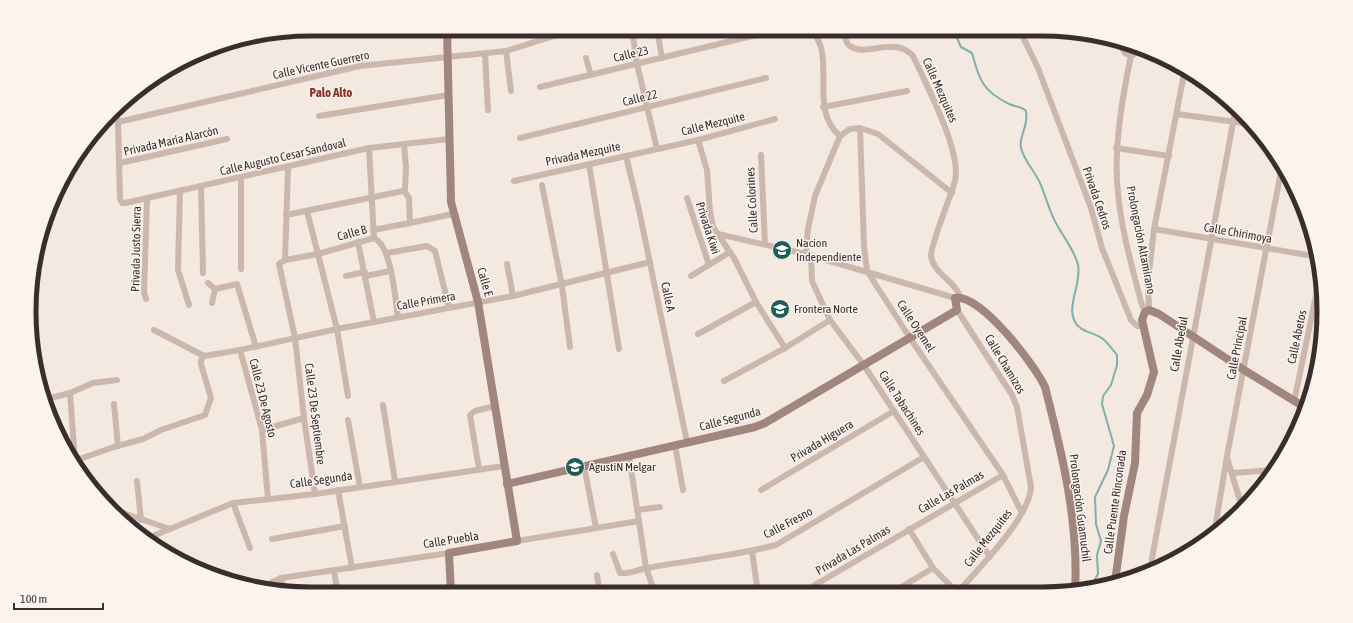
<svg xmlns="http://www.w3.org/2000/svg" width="1353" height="623" viewBox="0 0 1353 623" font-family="'Asap Condensed',sans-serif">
<rect width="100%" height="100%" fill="#f3e9e1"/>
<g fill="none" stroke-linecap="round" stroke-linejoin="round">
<!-- stream -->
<path stroke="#80b0ad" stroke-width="2" d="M953,29L961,47L972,53C979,80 983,91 1009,104C1015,107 1021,106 1026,111C1029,127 1018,137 1021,148C1024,161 1035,171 1040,183C1046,196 1049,212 1057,225C1064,238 1075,251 1078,265C1082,283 1066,306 1075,322C1080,332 1094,332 1103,339C1108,343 1112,349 1117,355V365L1111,385L1103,396L1102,404L1114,446L1108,470L1095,497L1096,524L1101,541L1097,555L1098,574L1090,588"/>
<!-- street -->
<g stroke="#ccb7ac" stroke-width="6">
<path d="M632,29L637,64L657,149"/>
<path d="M657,29L662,58"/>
<path d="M813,29C816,36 821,44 822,52C827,81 815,115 840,136"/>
<path d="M843,29C844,34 845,43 850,46C866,58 895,35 913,56C926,84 962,152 955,181C951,196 930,246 931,256C934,275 955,280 960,297"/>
<path d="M1019,29L1038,68L1091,208L1102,248L1131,320L1137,326H1143"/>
<path d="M383,35L409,29"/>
<path d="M1118,41L1125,53L1131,56"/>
<path d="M506,51L511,91"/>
<path d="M485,54L488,110"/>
<path d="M1131,56C1122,98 1113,150 1118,192C1121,229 1132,266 1141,302L1145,312"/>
<path d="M1131,56L1143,48"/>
<path d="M586,58L591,75"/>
<path d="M540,87L769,32"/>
<path d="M823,107L907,91"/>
<path d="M115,111L118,122L120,199L122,203H125L369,148L449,139"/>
<path d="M1177,114L1251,124"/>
<path d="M319,116L448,95"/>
<path d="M118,122L360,66L506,51L576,29"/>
<path d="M860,128L864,246L867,271L910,338L1003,475L1022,513"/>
<path d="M520,138L766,78"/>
<path d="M698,140L707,170L710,211L713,227L734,258L756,302L785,348"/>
<path d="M369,148L374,238"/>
<path d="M1116,148L1169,156"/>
<path d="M761,155L765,244"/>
<path d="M626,156L639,210L687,442"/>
<path d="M120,163L227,139"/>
<path d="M589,164L619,349"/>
<path d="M241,177V269"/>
<path d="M514,181L698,140L775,119"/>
<path d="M542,185L562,286L570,347"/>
<path d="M201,186L203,273"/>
<path d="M404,191L409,198L410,223L453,214"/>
<path d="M180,192L178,270L189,305"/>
<path d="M687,198L709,265"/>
<path d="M307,211L337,329L348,396"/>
<path d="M286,215L403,191L405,189L406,167L404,144"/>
<path d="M1154,229L1319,257"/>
<path d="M373,230L410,223"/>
<path d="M718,234L806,254L955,298"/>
<path d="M358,242L374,322"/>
<path d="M387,253L427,246L435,251L449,307"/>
<path d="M806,254L808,229L815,196L840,136L850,129L860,128L878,134L952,193"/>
<path d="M811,256L812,281L830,320L863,364L990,557"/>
<path d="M285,260L288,167"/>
<path d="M507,264L513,296"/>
<path d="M346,276L365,272"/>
<path d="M366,276L390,271"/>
<path d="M691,276L730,252"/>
<path d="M208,283L215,289L237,284L256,347"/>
<path d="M146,299L144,292L147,200"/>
<path d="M212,303L215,289"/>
<path d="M957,310L1012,395L1017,407L1031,487C1030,517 978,569 958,592"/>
<path d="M1149,310L1148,281L1154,229L1185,69"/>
<path d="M154,330L204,356"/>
<path d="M698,334L756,302"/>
<path d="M240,350L262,430L268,499"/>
<path d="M204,356L240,350L337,329L513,296L650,262"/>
<path d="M724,381L785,348L830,320"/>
<path d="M70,393L75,461"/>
<path d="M47,399L70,393L93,383L117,380"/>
<path d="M1294,402L1320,276"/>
<path d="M114,404L118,446"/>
<path d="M383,405L395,481"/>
<path d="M348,420L360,487"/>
<path d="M262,430L304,418"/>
<path d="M675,445L683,490"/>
<path d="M629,455L646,568L655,593"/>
<path d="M1227,458L1242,507"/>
<path d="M74,461L114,447L143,439L161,430L205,415L211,398L201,364V360L204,356"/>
<path d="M584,466L596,528"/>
<path d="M479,469L470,415L475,411L495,406"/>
<path d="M1233,473L1273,470"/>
<path d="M137,481L141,520"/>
<path d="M338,490L352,568"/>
<path d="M761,490L894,411"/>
<path d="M315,494L304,418L295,338L279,264L285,260L318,254L374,238C392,246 395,298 398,317"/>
<path d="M233,503L250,548"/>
<path d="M114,510L170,529"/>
<path d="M637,510L660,507"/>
<path d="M909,529L933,568L957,592"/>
<path d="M1214,535L1227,456L1282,166"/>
<path d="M148,538L233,503L315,494L504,466"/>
<path d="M272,539L345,526"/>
<path d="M517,541L639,521"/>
<path d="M752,551L758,593"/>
<path d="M613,554L620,573C629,575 639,569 647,568C690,560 734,556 776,545L924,457"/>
<path d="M215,571L219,577"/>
<path d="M334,571L338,594"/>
<path d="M1151,572L1152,558L1236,107"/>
<path d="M281,578L284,591"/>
<path d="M258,589L281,578L449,553"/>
<path d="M808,589L1003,475"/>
<path d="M893,592L933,568"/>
<path d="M581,593L599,588L597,575"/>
</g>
<!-- secondary -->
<g stroke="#a0867d" stroke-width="8">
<path d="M447,29L451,202L478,302L517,541L449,553L451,594"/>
<path d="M507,484L755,427L765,423L957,310L955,298C980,293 1035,365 1045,387C1062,453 1079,522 1075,592"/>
<path d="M1115,582L1124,516L1135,463L1137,413L1147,395L1154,372L1142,320L1145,312L1149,310L1159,314L1244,370L1306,408"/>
</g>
</g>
<!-- icons -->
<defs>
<g id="school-disc" transform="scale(1)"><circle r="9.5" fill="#205c59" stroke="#faf3ee"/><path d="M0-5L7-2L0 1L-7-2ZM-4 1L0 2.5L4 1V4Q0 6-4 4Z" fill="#fff"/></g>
</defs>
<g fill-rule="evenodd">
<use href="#school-disc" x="782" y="250"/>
<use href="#school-disc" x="780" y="309"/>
<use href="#school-disc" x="575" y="467"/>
</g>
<g text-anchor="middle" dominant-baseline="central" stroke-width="3" stroke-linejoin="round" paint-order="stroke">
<!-- street labels -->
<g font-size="12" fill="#3a2e2b" stroke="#faf3ee">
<text transform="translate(631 54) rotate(-13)">Calle 23</text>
<text transform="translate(321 65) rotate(-12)">Calle Vicente Guerrero</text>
<text transform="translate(940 90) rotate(66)">Calle Mezquites</text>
<text transform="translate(640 98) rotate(-14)">Calle 22</text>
<text transform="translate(713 124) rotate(-14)">Calle Mezquite</text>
<text transform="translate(171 141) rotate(-13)">Privada María Alarcón</text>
<text transform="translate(583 154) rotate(-12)">Privada Mezquite</text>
<text transform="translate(283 157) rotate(-13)">Calle Augusto Cesar Sandoval</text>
<text transform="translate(1097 198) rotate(71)">Privada Cedros</text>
<text transform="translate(752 200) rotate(-93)">Calle Colorines</text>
<text transform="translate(708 228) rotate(72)">Privada Kiwi</text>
<text transform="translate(352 233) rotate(-15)">Calle B</text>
<text transform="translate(1238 233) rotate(10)">Calle Chirimoya</text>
<text transform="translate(1141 240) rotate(79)">Prolongación Altamirano</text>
<text transform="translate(136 249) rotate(-89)">Privada Justo Sierra</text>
<text transform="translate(485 282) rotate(74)">Calle E</text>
<text transform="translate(668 297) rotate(78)">Calle A</text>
<text transform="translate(426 301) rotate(-10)">Calle Primera</text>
<text transform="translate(916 326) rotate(57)">Calle Oyemel</text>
<text transform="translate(1297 337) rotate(-78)">Calle Abetos</text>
<text transform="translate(1179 344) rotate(-80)">Calle Abedul</text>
<text transform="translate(1237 348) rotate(-79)">Calle Principal</text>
<text transform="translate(1005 364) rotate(59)">Calle Chamizos</text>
<text transform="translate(263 398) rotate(76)">Calle 23 De Agosto</text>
<text transform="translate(902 403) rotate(57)">Calle Tabachines</text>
<text transform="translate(315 414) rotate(83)">Calle 23 De Septiembre</text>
<text transform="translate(730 419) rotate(-15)">Calle Segunda</text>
<text transform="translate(822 441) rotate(-31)">Privada Higuera</text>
<text transform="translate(321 480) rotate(-8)">Calle Segunda</text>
<text transform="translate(951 492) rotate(-30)">Calle Las Palmas</text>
<text transform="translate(1115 502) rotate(-82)">Calle Puente Rinconada</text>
<text transform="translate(1080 508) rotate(83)">Prolongación Guamuchil</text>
<text transform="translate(788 523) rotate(-28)">Calle Fresno</text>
<text transform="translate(988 538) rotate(-52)">Calle Mezquites</text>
<text transform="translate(451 540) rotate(-9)">Calle Puebla</text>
<text transform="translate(853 550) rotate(-31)">Privada Las Palmas</text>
</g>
<!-- poi labels -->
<g font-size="12" fill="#3a2e2b" stroke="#faf3ee" text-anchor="start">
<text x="796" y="243">Nacion<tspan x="796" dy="14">Independiente</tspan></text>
<text x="794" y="309">Frontera Norte</text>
<text x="589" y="467">AgustiN Melgar</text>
</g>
<!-- neighbourhood labels -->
<g font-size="13" font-weight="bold" fill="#893224" stroke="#faf3ee">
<text x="331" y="92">Palo Alto</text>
</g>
</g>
<!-- crop -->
<path d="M0 0H1353V623H0ZM311 36H1042A275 275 0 0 1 1317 311V312A275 275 0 0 1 1042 587H311A275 275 0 0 1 36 312V311A275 275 0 0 1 311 36Z" fill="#faf3ee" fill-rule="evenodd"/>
<path fill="none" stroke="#3a2e2b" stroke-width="5" d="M311 36H1042A275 275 0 0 1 1317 311V312A275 275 0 0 1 1042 587H311A275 275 0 0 1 36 312V311A275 275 0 0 1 311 36Z"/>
<!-- scale -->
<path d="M14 603v6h89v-6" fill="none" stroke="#3a2e2b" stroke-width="2"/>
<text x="20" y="603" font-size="12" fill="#3a2e2b" stroke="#faf3ee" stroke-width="3" paint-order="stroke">100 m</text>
</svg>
